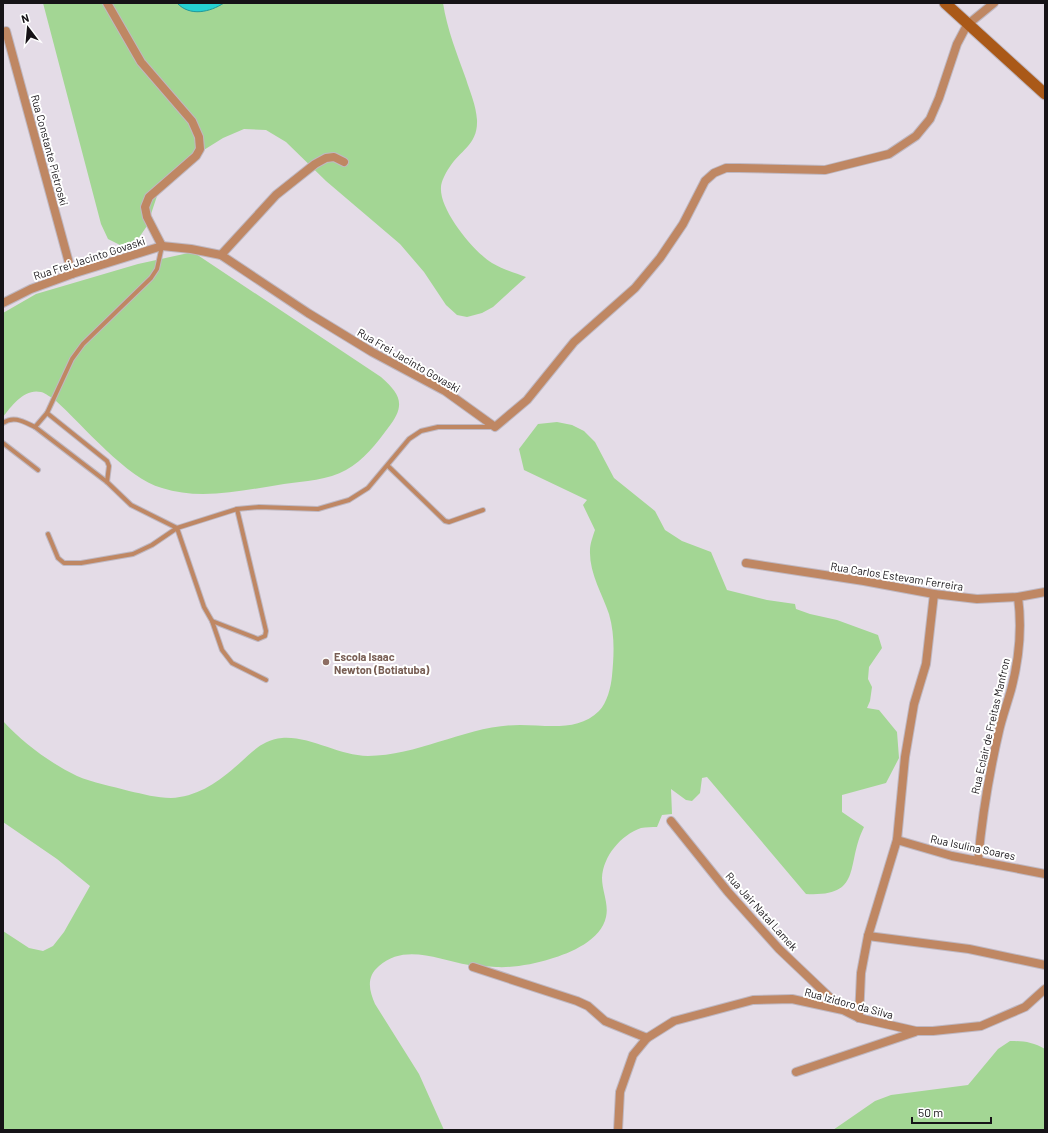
<svg xmlns="http://www.w3.org/2000/svg" width="1048" height="1133" viewBox="0 0 1048 1133" font-family="Barlow,sans-serif">
<rect width="100%" height="100%" fill="#e4dce7"/>
<!-- green -->
<g fill="#a3d694">
<path d="M43,3H443C447,29 457,54 466,79C470,92 476,105 477,120C478,145 460,150 449,168C446,172 441,182 441,187C439,210 474,252 492,263C502,269 515,273 526,277L493,307L482,313L467,317L457,315L446,305L424,272L400,244L326,181L286,142L266,130L244,129L223,138L191,158L159,190L147,226L138,239L122,246L108,239L101,224Z"/>
<path d="M193,252L381,377C401,395 406,405 388,428C376,444 364,460 346,470C329,480 304,481 284,484C258,488 230,494 203,494C189,494 175,492 162,488C126,478 84,426 55,400C51,398 46,393 41,392C25,388 12,405 3,417V313L36,294L138,264Z"/>
<path d="M557,422L572,425L584,431L595,442L614,478L655,511L665,530L682,541L711,552L727,590L767,600L795,604L796,609L810,614L837,620L878,635L882,648L869,667L868,679L872,687L870,701L867,708L879,710L897,732L899,758L886,783L842,795V812L864,827C845,865 864,897 806,894L707,777L702,778L700,793L692,801L686,800L671,789L672,814L662,815L657,827C652,827 646,827 641,828C621,835 603,856 602,878C602,891 609,904 606,917C601,940 571,953 550,959C534,964 513,968 496,967C487,966 478,966 469,965C439,960 405,943 379,966C366,977 369,990 375,1004L419,1074L444,1130H3V931L29,948L43,951L53,946L64,932L90,886L57,859L3,822V721C23,743 50,763 77,776C93,783 112,786 129,791C143,794 157,798 171,798C195,797 216,784 234,768C250,755 260,740 282,738C311,736 339,756 368,756C420,756 467,725 520,725C547,725 578,732 599,711C607,703 611,687 612,676C614,655 615,635 609,614C602,593 589,573 590,550C590,544 593,536 595,530L583,505L587,500L524,470L519,449L538,424Z"/>
<path d="M1010,1041C1023,1041 1033,1042 1045,1049V1130H833L875,1101L891,1095L968,1085L998,1049Z"/>
</g>
<!-- water -->
<path fill="#25d1d2" stroke="#20989a" d="M177,3H224C210,12 190,17 177,3Z"/>
<g fill="none" stroke-linecap="round" stroke-linejoin="round">
<!-- lane casing -->
<g stroke="#bfb8c2" stroke-width="6">
<g id="lane">
<path d="M47,413L107,461L109,466L107,482"/>
<path d="M3,423C14,415 24,422 35,427L47,413L72,359L83,344L151,278L157,269L162,246"/>
<path d="M35,427L107,482L131,505L177,528L204,607L212,621L258,639L265,636L266,631L237,509"/>
<path d="M3,443L38,470"/>
<path d="M388,466L445,521L449,522L483,510"/>
<path d="M48,534L58,558L64,563H81L133,554L152,545L177,528L237,509L259,507L318,509L349,500L368,488L409,439L421,431L438,427H494"/>
<path d="M212,621L222,650L232,663L266,680"/>
</g>
</g>
<!-- street casing -->
<g stroke="#bfb8c2" stroke-width="10">
<g id="street">
<path d="M107,3L141,62L192,121L199,137L200,149L196,156L149,197L145,207L147,217L162,246"/>
<path d="M6,31L72,274"/>
<path d="M221,255L276,195L315,164L326,158L334,157L344,162"/>
<path d="M3,303L31,289L72,274L162,246L191,249L221,255L308,313L372,352L445,391L495,427L527,400L574,342L635,288L660,258L683,224L705,181L714,173L726,168H739L825,170L889,154L916,136L930,119L939,98L957,44L967,25L994,3"/>
<path d="M746,563L864,581L934,594L977,599L1018,597L1045,592"/>
<path d="M671,821L728,892L779,949L842,1009"/>
<path d="M897,840L952,856L1045,874"/>
<path d="M978,861C982,817 989,774 999,731C1002,718 1007,704 1011,690C1019,660 1022,627 1018,597"/>
<path d="M868,936L969,949L1045,965"/>
<path d="M473,967L577,1001L588,1006L605,1021L647,1038"/>
<path d="M859,1018L861,973L868,936L897,840L905,757L914,704L926,664L934,594"/>
<path d="M796,1072L915,1032"/>
<path d="M618,1130L620,1092L633,1055L647,1038L674,1021L753,1000L792,999L843,1010L859,1018L916,1031H933L981,1026L1025,1007L1045,989"/>
</g>
</g>
<!-- secondary casing -->
<g stroke="#bfb8c2" stroke-width="13">
<path id="secondary" d="M945,3L1045,94"/>
</g>
<!-- lane -->
<use href="#lane" stroke="#bf8763" stroke-width="4"/>
<!-- street -->
<use href="#street" stroke="#bf8763" stroke-width="8"/>
<!-- secondary -->
<use href="#secondary" stroke="#aa5918" stroke-width="11"/>
</g>
<!-- markers -->
<circle fill="#8d6e63" stroke="#fff" stroke-width="1.5" cx="326" cy="662" r="4"/>
<g text-anchor="middle" dominant-baseline="central" stroke-width="4" stroke-linejoin="round" paint-order="stroke">
<!-- street labels -->
<g font-size="11" fill="#161317" stroke="#fff">
<text transform="translate(50 150) rotate(75)">Rua Constante Pietroski</text>
<text transform="translate(89 258) rotate(-18)">Rua Frei Jacinto Govaski</text>
<text transform="translate(409 360) rotate(30)">Rua Frei Jacinto Govaski</text>
<text transform="translate(897 576) rotate(9)">Rua Carlos Estevam Ferreira</text>
<text transform="translate(990 726) rotate(-77)">Rua Eclair de Freitas Manfron</text>
<text transform="translate(973 847) rotate(12)">Rua Isulina Soares</text>
<text transform="translate(762 911) rotate(48)">Rua Jair Natal Lamek</text>
<text transform="translate(849 1003) rotate(15)">Rua Izidoro da Silva</text>
</g>
<!-- education labels -->
<g font-size="11" font-weight="bold" fill="#785e54" stroke="#fff" text-anchor="start">
<text x="334" y="656">Escola Isaac<tspan x="334" dy="13">Newton (Botiatuba)</tspan></text>
</g>
</g>
<!-- border -->
<rect width="1048" height="1133" fill="none" stroke="#161317" stroke-width="8"/>
<!-- north arrow -->
<g transform="translate(28 28) rotate(344)" stroke="#ffffff" stroke-width="3" paint-order="stroke">
<path d="M0-3L7 15L0 10L-7 15Z" fill="#161317"/>
<text y="-6" font-size="11" font-weight="bold" text-anchor="middle" fill="#161317">N</text>
</g>
<!-- scale -->
<path d="M912 1117v6h79v-6" fill="none" stroke="#161317" stroke-width="2"/>
<text x="918" y="1117" font-size="12" fill="#161317" stroke="#ffffff" stroke-width="3" paint-order="stroke">50 m</text>
</svg>
